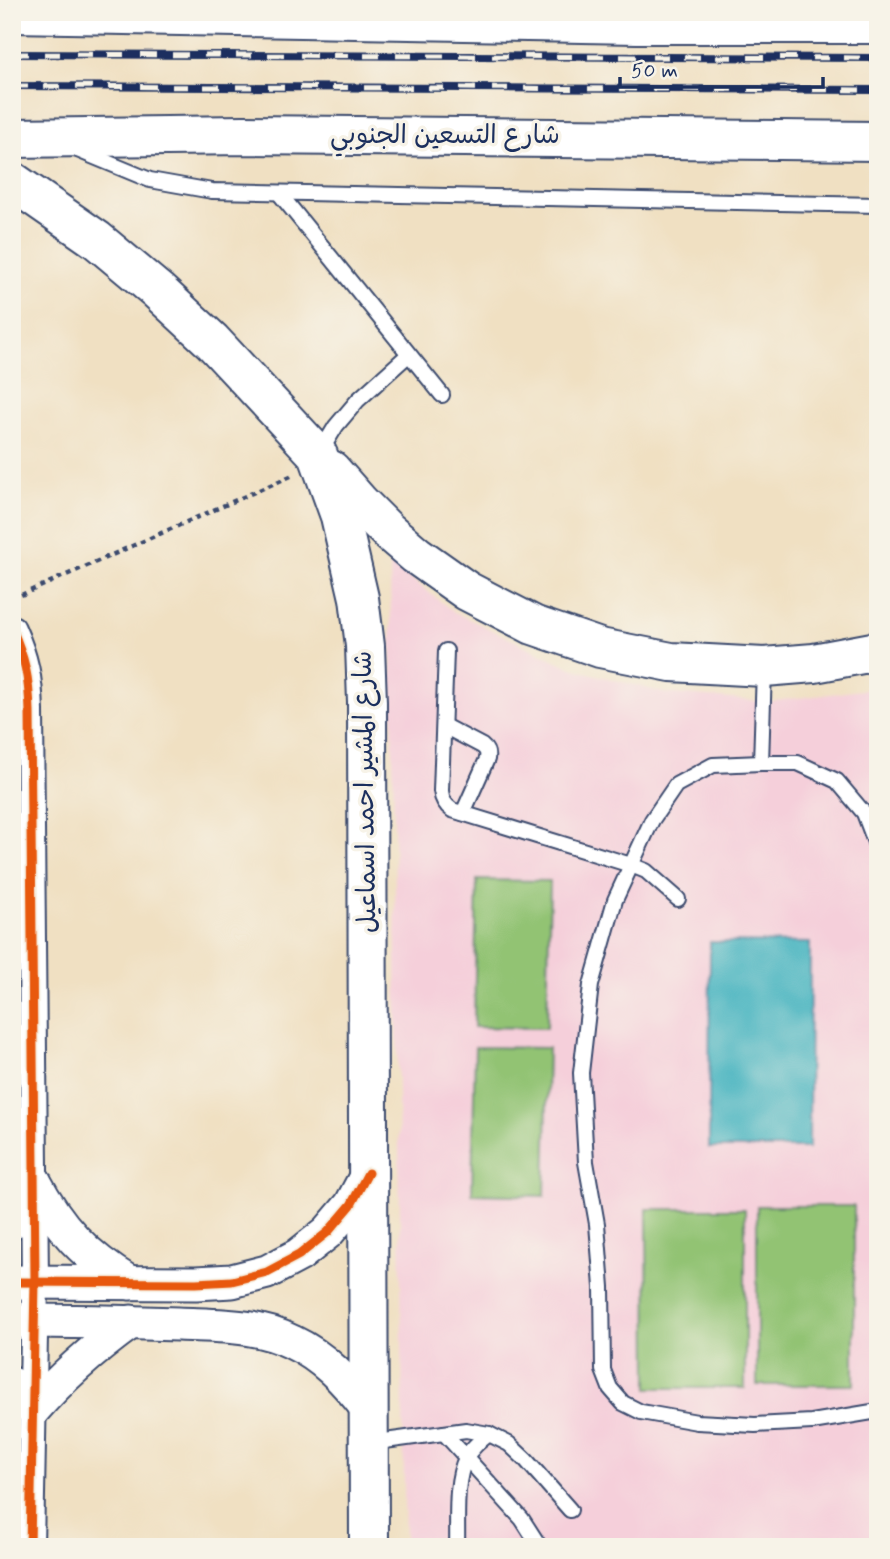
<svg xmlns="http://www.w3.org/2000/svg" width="890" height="1559" viewBox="0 0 890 1559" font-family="Mynerve,'Playpen Sans Arabic',sans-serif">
<rect width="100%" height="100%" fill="#f7f3e8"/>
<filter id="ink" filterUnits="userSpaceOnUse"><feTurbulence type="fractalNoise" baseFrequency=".0143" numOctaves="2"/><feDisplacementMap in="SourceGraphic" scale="14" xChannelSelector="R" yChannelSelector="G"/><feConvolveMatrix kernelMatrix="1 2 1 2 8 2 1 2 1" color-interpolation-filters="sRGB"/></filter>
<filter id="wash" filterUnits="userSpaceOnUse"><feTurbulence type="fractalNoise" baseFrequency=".00686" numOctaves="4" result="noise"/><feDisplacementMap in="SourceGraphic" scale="28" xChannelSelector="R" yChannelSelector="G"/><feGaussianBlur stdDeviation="1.57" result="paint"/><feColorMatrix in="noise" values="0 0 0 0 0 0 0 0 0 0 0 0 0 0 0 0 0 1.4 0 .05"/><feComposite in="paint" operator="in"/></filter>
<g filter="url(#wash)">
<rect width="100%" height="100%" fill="#f0e0c2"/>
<!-- built -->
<path fill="#f5cfda" d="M390,562L454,612L574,669L664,693L766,702L878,688V1547H405Z"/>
<!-- green -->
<g fill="#92c373" stroke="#567968" stroke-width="2">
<path d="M477,880L550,881L547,1028L474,1027Z"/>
<path d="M475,1047L548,1048L545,1196L472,1194Z"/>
<rect x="757" y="1206" width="97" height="179"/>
<path d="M647,1209H745V1388H648Z"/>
</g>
<!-- water -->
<path fill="#45b3c0" stroke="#30718f" stroke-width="2" d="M710,942L810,943L809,1148H709Z"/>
</g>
<g filter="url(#ink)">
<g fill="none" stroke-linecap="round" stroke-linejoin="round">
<!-- service casing -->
<g stroke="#3b4a6d" stroke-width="18">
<g id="service">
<path d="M75,149L150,180L212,191L878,205"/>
<path d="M279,193L442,395"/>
<path d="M319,454L336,426L358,400L408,355"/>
<path d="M446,651L441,791C442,800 445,805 452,810L631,865L646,871L678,899"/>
<path d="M444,726L482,746C487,750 488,753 487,759L463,813"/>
<path d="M761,763L764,669"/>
<path d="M878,850L864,813L837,781L798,763H761L713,765L676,785L652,820L615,900L591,985L581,1073L586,1162L597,1224L602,1287L603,1370L610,1388L623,1403L641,1412L697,1422L755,1425L812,1422L878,1411"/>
<path d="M444,1433L522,1519L540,1547"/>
<path d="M370,1443L466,1430L489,1434L509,1444L526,1460L570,1510"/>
<path d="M457,1547C458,1520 454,1482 466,1458C471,1448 480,1441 489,1434"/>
</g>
</g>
<!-- minor casing -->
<g stroke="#3b4a6d" stroke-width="30">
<path id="minor" d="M12,629C25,658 29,678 30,711L35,1282L30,1547"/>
</g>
<!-- tertiary casing -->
<g stroke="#3b4a6d" stroke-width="37">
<g id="tertiary">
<path d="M34,1181C58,1227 85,1256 130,1283"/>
<path d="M12,1222L25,1202L34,1181"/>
<path d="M12,1282L196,1283L232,1281L267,1272L299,1255L328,1232L351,1205L368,1173"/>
<path d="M12,1321C67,1321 122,1322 178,1324C217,1326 256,1324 292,1342C324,1357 346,1381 367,1408"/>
<path d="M12,1384L33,1410C62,1376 95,1348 131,1322"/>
</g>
</g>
<!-- secondary casing -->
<g stroke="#3b4a6d" stroke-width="42">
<g id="secondary">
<path d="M12,181L97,240L158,291L212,341L318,455L340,516L359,598L365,646L367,702L369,1547"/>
<path d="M331,470L360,503L388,531L416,555L467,591L533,625L600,648L671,662L764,667L814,663L878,651"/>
</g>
</g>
<!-- primary casing -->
<g stroke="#3b4a6d" stroke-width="42">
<g id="primary">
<path d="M12,13L637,24H878"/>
<path d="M12,138L244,135L878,141"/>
</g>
</g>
<!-- path -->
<path stroke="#3b4a6d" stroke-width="4.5" stroke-dasharray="5 5" stroke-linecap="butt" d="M12,599L293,475"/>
<!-- service -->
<use href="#service" stroke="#fff" stroke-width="14"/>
<!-- minor -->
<use href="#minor" stroke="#fff" stroke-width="26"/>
<!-- tertiary -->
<use href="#tertiary" stroke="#fff" stroke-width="33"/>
<!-- secondary -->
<use href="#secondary" stroke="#fff" stroke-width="38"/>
<!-- primary -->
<use href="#primary" stroke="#fff" stroke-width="38"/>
<!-- rail casing -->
<g stroke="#1b2f5e" stroke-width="8">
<g id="rail">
<path d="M12,54L878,58"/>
<path d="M12,86L878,90"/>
</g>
</g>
<!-- rail -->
<use href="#rail" stroke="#f7f3e8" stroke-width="5" stroke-dasharray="16" stroke-linecap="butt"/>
<!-- cycleway casing -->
<g stroke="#f7f3e8" stroke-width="13">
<g id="cycleway">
<path d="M12,629C25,658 29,678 30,711L35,1282L30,1547"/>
<path d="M12,1282L196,1283L232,1281L267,1272L299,1255L328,1232L351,1205L368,1173"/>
</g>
</g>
<!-- cycleway -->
<use href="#cycleway" stroke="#e8590c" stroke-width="9"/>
</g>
</g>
<g text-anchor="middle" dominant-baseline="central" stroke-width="7" stroke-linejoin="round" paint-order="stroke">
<!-- street labels -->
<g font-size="26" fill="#1b2f5e" stroke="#f7f3e8">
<text x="445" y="136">شارع التسعين الجنوبي</text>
<text transform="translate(366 792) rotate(-91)">شارع المشير احمد اسماعيل</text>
</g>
</g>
<!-- margin -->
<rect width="890" height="1559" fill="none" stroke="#f7f3e8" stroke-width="42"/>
<!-- scale -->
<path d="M620 77v10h203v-10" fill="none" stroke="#1b2f5e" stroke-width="3.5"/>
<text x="631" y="77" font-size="21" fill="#1b2f5e" stroke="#f7f3e8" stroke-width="5" paint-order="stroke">50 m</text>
</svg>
